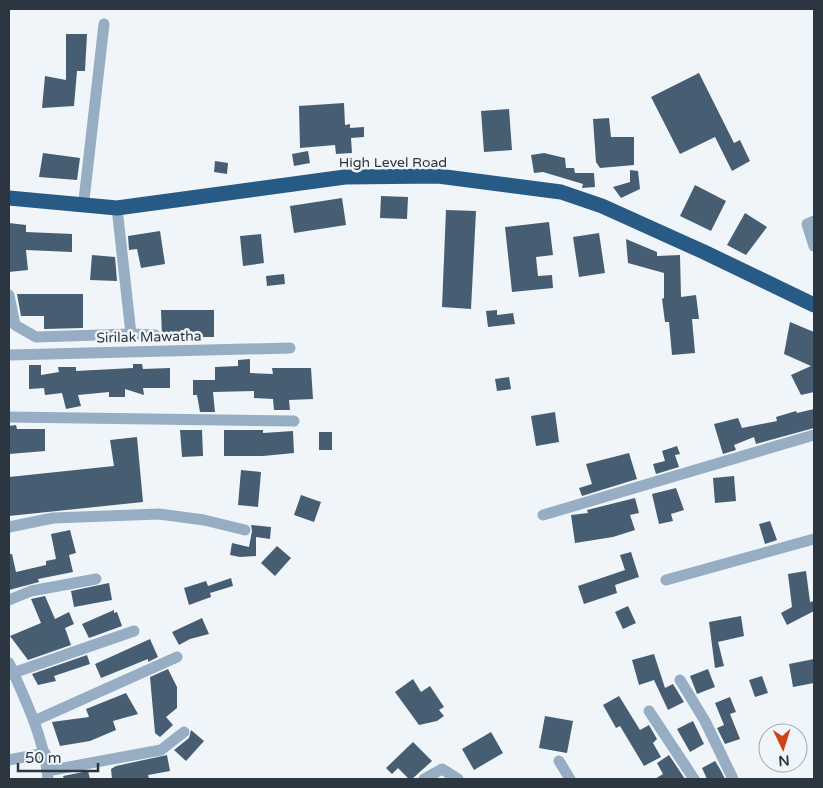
<svg xmlns="http://www.w3.org/2000/svg" width="823" height="788" viewBox="0 0 823 788" font-family="'Varela Round',sans-serif">
<rect width="100%" height="100%" fill="#f0f5fa"/>
<!-- building -->
<g fill="#475d72">
<path d="M66,34H87L85,71H77L74,106L42,108L45,76L66,80Z"/>
<path d="M699,73L734,143L740,140L750,161L732,171L715,137L680,154L651,97Z"/>
<path d="M344,103L345,125L350,124V128L364,127V137L351,138L352,153L336,154L335,145L300,148L299,106Z"/>
<path d="M509,109L512,150L484,152L481,111Z"/>
<path d="M609,118L611,137H634V165L600,168L596,162L593,119Z"/>
<path d="M308,151L310,163L294,166L292,154Z"/>
<path d="M43,153L80,158L77,180L39,177Z"/>
<path d="M544,153L565,158L566,168H574L575,173H594L595,187L582,188L583,184L543,172L534,173L531,155Z"/>
<path d="M215,161L228,163L227,174L214,172Z"/>
<path d="M630,170L638,171L640,189L621,198L613,187L630,182Z"/>
<path d="M695,185L726,201L711,231L680,216Z"/>
<path d="M381,196L408,197L407,219L380,218Z"/>
<path d="M342,198L346,225L294,233L290,206Z"/>
<path d="M446,210L476,211L471,309L442,307Z"/>
<path d="M745,213L767,227L746,255L727,245Z"/>
<path d="M549,222L553,255L536,257L538,276L552,275L553,288L512,292L505,227Z"/>
<path d="M9,223L26,225V232L72,234V252L26,250L28,270L9,272Z"/>
<path d="M160,231L165,264L141,268L137,249L129,250L128,236Z"/>
<path d="M599,233L605,273L579,277L573,237Z"/>
<path d="M261,234L264,263L243,266L240,236Z"/>
<path d="M626,239L657,252V256L680,255L681,297L696,295L699,319H692L695,353L672,355L669,322H665L662,299L664,298V273L628,263Z"/>
<path d="M92,255L115,257L117,281L90,280Z"/>
<path d="M284,274L285,284L267,286L266,276Z"/>
<path d="M17,294H83V328L44,329V316H21Z"/>
<path d="M161,310H214V337H162Z"/>
<path d="M497,310V315L513,313L515,324L488,327L486,311Z"/>
<path d="M790,322L814,332V392L801,395L791,375L811,366L784,354Z"/>
<path d="M250,359V373L273,374L272,368H311L313,399L289,400L290,410H274L273,399L254,398V391L213,392L215,412H200L197,395H193V380H215V367L238,366V360Z"/>
<path d="M133,364H142L143,369L170,368V388H143L144,395L125,389V397H109V392L78,395L81,406L66,409L62,393L45,395L44,388L29,389V365H41V375L59,372L58,367H76V371L133,368Z"/>
<path d="M509,377L511,389L497,391L495,379Z"/>
<path d="M814,409V428L756,444L754,437L734,445L736,450L723,454L714,424L738,418L742,428L777,421L776,417L796,411L797,413Z"/>
<path d="M555,412L559,442L536,446L531,416Z"/>
<path d="M16,425L17,429H45V451L9,454V426Z"/>
<path d="M180,430H202L203,456L182,457Z"/>
<path d="M224,430H263V433L293,431L294,453L263,456H224Z"/>
<rect x="319" y="432" width="13" height="18"/>
<path d="M137,437L143,502L9,516V477L114,466L110,440Z"/>
<path d="M677,446L680,454L675,455L679,467L656,474L653,464L665,461L662,451Z"/>
<path d="M629,453L637,479L582,496L579,488L592,484L586,464Z"/>
<path d="M241,470L261,472L258,507L238,505Z"/>
<path d="M734,476L736,501L715,503L713,478Z"/>
<path d="M676,488L684,510L671,514L673,521L659,524L652,494Z"/>
<path d="M301,495L321,502L314,522L294,515Z"/>
<path d="M635,498L639,513L630,515L635,530L613,537L575,543L571,515L588,513L587,510Z"/>
<path d="M770,521L777,540L765,544L759,524Z"/>
<path d="M251,525L271,527L270,539L256,537V556L240,557L230,555L232,543L249,547L252,531Z"/>
<path d="M70,530L76,553L69,555L73,572L38,579L39,582L9,590V554H12L16,572L46,565V561L56,559L51,534Z"/>
<path d="M277,546L291,558L275,576L261,563Z"/>
<path d="M631,552L639,577L615,585L617,593L584,604L578,586L625,570L620,555Z"/>
<path d="M806,571L810,602L814,601V611L787,625L781,613L792,607L788,574Z"/>
<path d="M231,578L233,586L210,593L211,597L189,605L184,588L206,581L208,586Z"/>
<path d="M109,583L112,600L74,607L71,591Z"/>
<path d="M45,596L55,619L69,612L74,624L65,628L71,645L28,660L10,636L41,623L31,599Z"/>
<path d="M628,606L636,623L623,629L615,612Z"/>
<path d="M114,610V613L117,612L122,626L89,638L82,624Z"/>
<path d="M741,616L744,636L718,642L724,666L715,668L709,622Z"/>
<path d="M202,618L209,634L190,639L179,645L172,632Z"/>
<path d="M150,639L158,657L148,662V659L101,678L95,664Z"/>
<path d="M654,654L665,688L673,684L684,702L668,710L654,680L639,685L632,660Z"/>
<path d="M87,655L90,664L54,676L56,681L38,685L32,674Z"/>
<path d="M814,659V683L793,687L789,664Z"/>
<path d="M168,669L177,687V708L166,717L173,725L160,737L155,733L150,677Z"/>
<path d="M708,669L715,687L697,694L690,676Z"/>
<path d="M762,676L768,693L755,697L749,680Z"/>
<path d="M413,679L421,692L430,686L444,707L439,710L444,716L437,721L419,725L395,692Z"/>
<path d="M126,693L138,714L113,721L116,730L90,741L60,746L52,722L89,717L86,709Z"/>
<path d="M619,696L640,730L649,725L657,739L653,743L661,757L644,766L620,726L616,728L603,705Z"/>
<path d="M730,697L736,712L730,714L740,739L725,744L717,728L724,725L715,703Z"/>
<path d="M545,716L573,721L567,753L539,748Z"/>
<path d="M693,721L704,744L690,752L677,729Z"/>
<path d="M191,730L204,741L186,761L174,750L189,738Z"/>
<path d="M491,732L503,753L474,770L462,749Z"/>
<path d="M413,742L432,761L412,779H409L398,768L392,774L386,768Z"/>
<path d="M167,755L170,771L148,775L149,779H112L111,769L116,766Z"/>
<path d="M669,755L685,779H655L663,774L657,763Z"/>
<path d="M715,761L720,769L725,779H707L702,768Z"/>
<path d="M88,771L90,779H64L63,776Z"/>
</g>
<g fill="none" stroke-linecap="round" stroke-linejoin="round">
<!-- minor -->
<g stroke="#96adc3" stroke-width="11">
<path d="M84,200L104,24"/>
<path d="M814,221L807,224L814,246"/>
<path d="M9,295L15,325L36,337L131,334L117,208"/>
<path d="M131,334L155,335"/>
<path d="M9,355L290,348"/>
<path d="M9,417L294,421"/>
<path d="M543,515L814,435"/>
<path d="M9,527L53,518L159,514L204,520L245,530"/>
<path d="M666,580L814,539"/>
<path d="M9,600L31,591L96,579"/>
<path d="M9,663C26,701 44,738 48,779"/>
<path d="M13,673L134,631"/>
<path d="M680,680L705,721L733,779"/>
<path d="M649,711L694,779"/>
<path d="M34,721L177,657"/>
<path d="M9,760L45,753"/>
<path d="M559,761L570,779"/>
<path d="M47,771L161,750L184,732"/>
<path d="M424,779L442,769L458,779"/>
</g>
<!-- highway -->
<path stroke="#285a86" stroke-width="15" d="M9,198L117,208L345,177L438,176L561,192L602,206L704,252L814,305"/>
</g>
<g text-anchor="middle" dominant-baseline="central" stroke-width="5" stroke-linejoin="round" paint-order="stroke">
<!-- street labels -->
<g font-size="14" fill="#2c3640" stroke="#f0f5fa">
<text x="393" y="162">High Level Road</text>
<text transform="translate(149 337) rotate(-1)">Sirilak Mawatha</text>
</g>
</g>
<!-- border -->
<rect width="823" height="788" fill="none" stroke="#2c3640" stroke-width="20"/>
<!-- north arrow -->
<g transform="translate(783 748) rotate(176)"><circle r="24" fill="#f0f5fa" stroke="#a2a9b0"/>
<path d="M0-4L9 19L0 12L-9 19Z" fill="#cd4512"/>
<text y="-8" font-size="14" font-weight="bold" text-anchor="middle" fill="#2c3640">N</text>
</g>
<!-- scale -->
<path d="M18 763v8h80v-8" fill="none" stroke="#2c3640" stroke-width="2.5"/>
<text x="25" y="763" font-size="15" fill="#2c3640" stroke="#f0f5fa" stroke-width="4" paint-order="stroke">50 m</text>
</svg>
